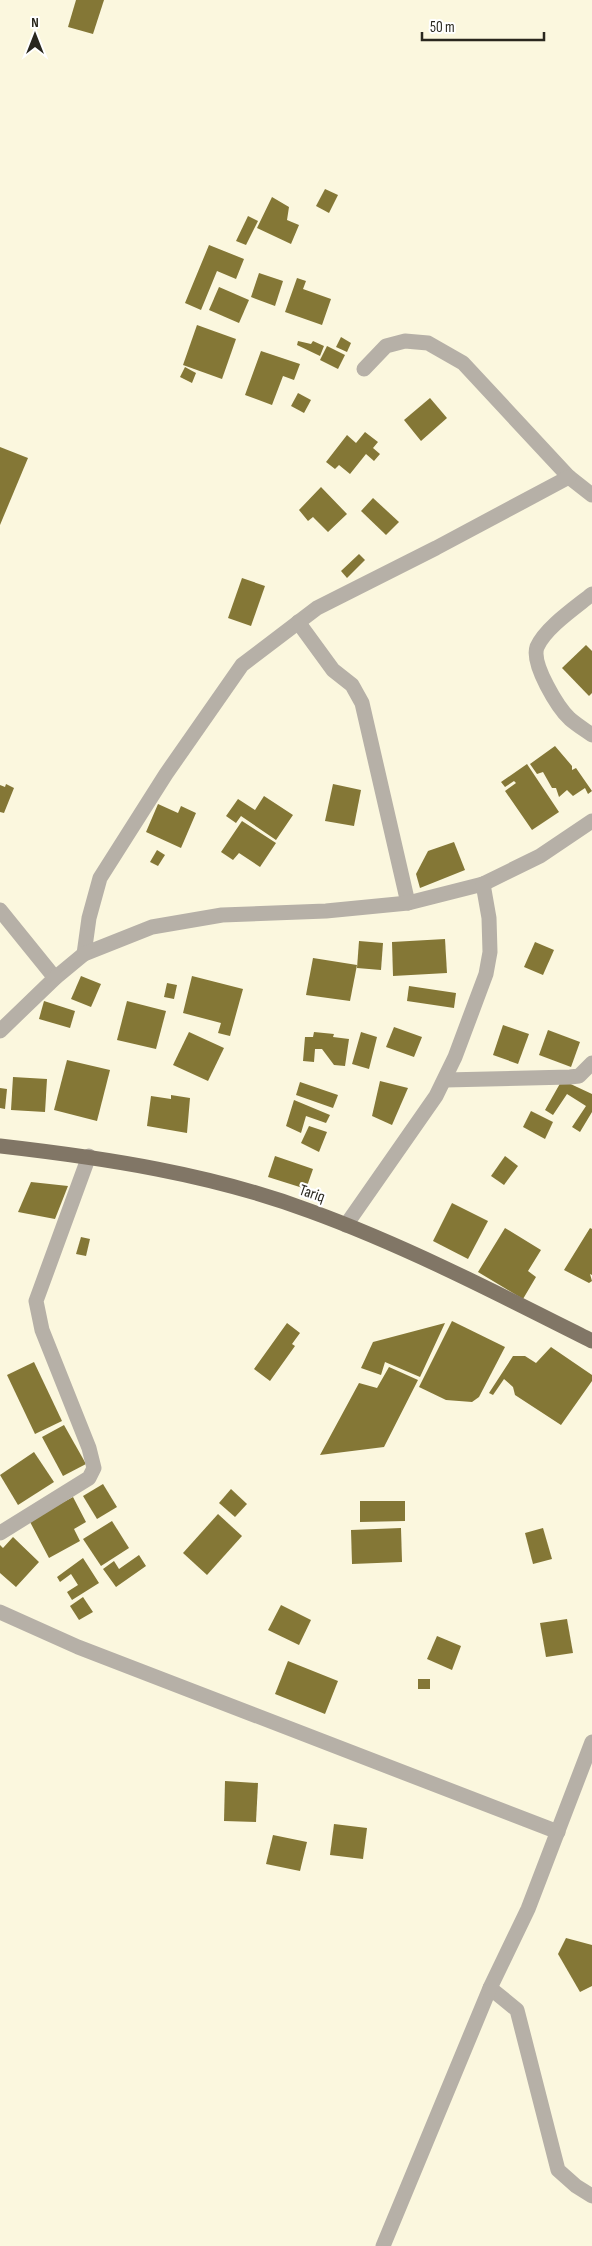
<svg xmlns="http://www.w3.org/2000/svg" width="592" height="2246" viewBox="0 0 592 2246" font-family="'Sofia Sans Condensed',sans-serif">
<rect width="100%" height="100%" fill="#fbf7de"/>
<!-- building -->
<g fill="#847736">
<path d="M76,0H104L93,34L68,27Z"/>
<path d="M325,189L338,195L329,213L316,206Z"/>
<path d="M272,197L289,207L287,220L299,225L291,244L257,228Z"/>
<path d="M248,216L258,221L246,245L236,241Z"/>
<path d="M209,245L244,259L236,279L217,271L201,310L185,303Z"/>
<path d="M259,273L283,281L275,306L251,297Z"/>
<path d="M297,278L306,281L303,289L331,299L322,325L285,312Z"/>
<path d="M219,287L249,300L239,323L209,310Z"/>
<path d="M197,325L236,339L222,379L183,365Z"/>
<path d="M341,337L351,343L347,352L336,347Z"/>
<path d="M298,341L311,344L313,341L324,346L320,356L297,345Z"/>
<path d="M327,346L345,355L338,369L320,360Z"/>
<path d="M261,351L300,364L294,380L283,376L272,405L245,395Z"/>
<path d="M185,367L196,373L192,383L180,377Z"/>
<path d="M298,393L311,400L304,413L291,406Z"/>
<path d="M430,398L447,418L421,441L404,420Z"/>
<path d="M365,432L378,442L373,448L380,454L374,461L366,454L350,474L339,465L335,469L326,462L347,435L356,443Z"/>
<path d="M0,447L28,458L0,525Z"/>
<path d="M321,487L347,514L328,532L313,517L308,521L299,510Z"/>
<path d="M373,498L399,522L386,535L361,511Z"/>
<path d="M359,554L365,560L347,578L341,571Z"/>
<path d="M242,578L265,586L251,626L228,618Z"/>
<path d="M586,645L592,651V693L589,696L562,668Z"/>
<path d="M555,746L572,766V770L576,768L592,791L588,794L585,788L573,796L567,790L559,797L556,788H552L543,772L537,774L530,764Z"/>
<path d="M527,764L559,812L532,830L505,791L516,783L514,781L505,787L501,782Z"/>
<path d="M6,784L14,788L4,813L0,812V785L5,787Z"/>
<path d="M333,784L361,790L354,826L325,821Z"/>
<path d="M264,796L293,815L276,840L241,816L236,823L226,816L238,799L255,810Z"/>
<path d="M158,804L178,813L181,806L196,813L181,848L146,832Z"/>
<path d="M242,821L276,843L260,867L239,853L233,860L221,852Z"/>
<path d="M454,842L465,870L420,888L416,874L428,851Z"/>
<path d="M157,850L165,855L158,866L150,862Z"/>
<path d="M445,939L447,973L393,976L392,942Z"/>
<path d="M359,941L383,943L381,970L357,968Z"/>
<path d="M535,942L554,950L543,975L524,967Z"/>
<path d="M313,958L357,965L350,1001L306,995Z"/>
<path d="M81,976L101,984L91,1007L71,999Z"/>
<path d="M192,976L243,989L230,1036L218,1033L221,1023L183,1013Z"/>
<path d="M167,983L177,985L174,999L164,997Z"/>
<path d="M409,986L456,993L454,1008L407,1001Z"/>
<path d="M44,1001L75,1011L70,1028L39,1019Z"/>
<path d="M127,1001L166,1011L156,1049L117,1040Z"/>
<path d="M503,1025L529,1034L518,1064L493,1055Z"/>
<path d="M394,1027L422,1037L414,1057L386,1047Z"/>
<path d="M548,1030L580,1042L571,1067L539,1055Z"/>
<path d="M189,1032L224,1048L208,1081L173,1065Z"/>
<path d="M314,1032L334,1034L333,1037L349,1039L345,1066L334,1065L322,1049H315L314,1062L303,1061L305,1037H313Z"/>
<path d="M361,1032L377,1037L369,1069L352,1064Z"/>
<path d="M67,1060L110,1070L97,1121L54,1110Z"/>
<path d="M13,1077L47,1079L45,1112L11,1110Z"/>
<path d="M562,1080L592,1094V1112L580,1132L572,1127L586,1106L567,1094L553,1115L545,1110Z"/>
<path d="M380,1081L408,1088L392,1125L372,1116Z"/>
<path d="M300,1082L338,1095L333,1108L296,1095Z"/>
<path d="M0,1088L7,1089L5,1109L0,1108Z"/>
<path d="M171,1095L190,1098L187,1133L147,1126L151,1096L171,1099Z"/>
<path d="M294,1100L330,1115L326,1123L306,1116L301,1133L286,1126Z"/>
<path d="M531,1111L553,1122L545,1139L523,1127Z"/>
<path d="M309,1126L327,1132L319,1152L301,1143Z"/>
<path d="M275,1156L313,1169L306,1189L268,1177Z"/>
<path d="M505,1156L518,1166L504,1185L491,1176Z"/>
<path d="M31,1182L68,1186L55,1219L18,1212Z"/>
<path d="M452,1203L488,1221L468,1259L433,1241Z"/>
<path d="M505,1228L541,1250L528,1271L536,1277L523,1299L478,1272Z"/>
<path d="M590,1228L592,1229V1275L590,1274L592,1281L589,1283L564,1270Z"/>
<path d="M81,1237L90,1239L86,1256L76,1254Z"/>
<path d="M452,1321L505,1347L479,1397L472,1402L446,1400L419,1387Z"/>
<path d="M287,1323L300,1333L292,1344L295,1346L270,1381L254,1369Z"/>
<path d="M445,1323L420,1377L385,1362L381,1375L361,1368L373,1342Z"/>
<path d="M551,1347L592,1375V1381L561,1425L515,1395L513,1387L504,1379L493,1395L489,1393L513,1356H525L536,1363Z"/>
<path d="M34,1362L62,1421L35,1434L7,1375Z"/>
<path d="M389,1367L418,1380L384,1447L320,1455L359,1383L377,1388Z"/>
<path d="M64,1425L86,1464L63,1476L42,1437Z"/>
<path d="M34,1452L54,1482L18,1505L0,1475Z"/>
<path d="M103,1484L117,1507L97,1519L83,1496Z"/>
<path d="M231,1489L247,1504L235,1517L219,1503Z"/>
<path d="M73,1497L86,1522L74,1529L80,1541L49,1558L29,1520Z"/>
<path d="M360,1501H405V1521L360,1522Z"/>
<path d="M218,1514L242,1536L207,1575L183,1553Z"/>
<path d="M112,1521L129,1548L101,1566L83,1539Z"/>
<path d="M401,1528L402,1562L352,1564L351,1530Z"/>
<path d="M543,1528L552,1559L533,1564L525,1533Z"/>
<path d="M13,1537L39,1562L16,1587L0,1573V1545L3,1548Z"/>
<path d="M139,1555L146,1566L116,1587L103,1569L114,1561L119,1569Z"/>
<path d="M83,1558L99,1583L72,1600L67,1592L78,1585L71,1574L60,1582L57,1577Z"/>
<path d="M83,1597L93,1612L79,1620L70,1606Z"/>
<path d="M281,1605L311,1620L299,1645L268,1630Z"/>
<path d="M567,1619L573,1653L546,1657L540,1623Z"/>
<path d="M437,1636L461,1646L452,1670L427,1659Z"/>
<path d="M288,1661L338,1681L325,1714L275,1694Z"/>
<rect x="418" y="1679" width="12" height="10"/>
<path d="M225,1781L258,1783L256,1822L224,1821Z"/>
<path d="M334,1824L367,1828L363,1859L330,1855Z"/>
<path d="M273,1835L307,1842L300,1871L266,1864Z"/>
<path d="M566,1938L592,1945V1986L580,1992L558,1954Z"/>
</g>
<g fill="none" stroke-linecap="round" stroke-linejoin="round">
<!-- minor -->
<g stroke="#b6b0a7" stroke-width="15">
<path d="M364,369L386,346L405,341L428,343L463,363L569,477L592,495"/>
<path d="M592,594C576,607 545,628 537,647C531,664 558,708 570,719C577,725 585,730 592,735"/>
<path d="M298,622L333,670L352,685L362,703L408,903"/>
<path d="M0,910L55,978"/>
<path d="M84,954L89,918L100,878L166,774L242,665L317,608L436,548L569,477"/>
<path d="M0,1031L55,978L84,954L152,927L222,915L326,911L408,903L483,884L540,856L592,821"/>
<path d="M445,1080L570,1077L579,1076L592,1063"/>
<path d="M346,1225L436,1096L455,1057L486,974L490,952L489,918L483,884"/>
<path d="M0,1533L89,1478L94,1468L89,1448L42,1330L36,1301L89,1156"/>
<path d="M0,1612L78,1647L558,1832"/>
<path d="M490,1988L517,2010L558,2170L576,2186L592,2196"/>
<path d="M383,2246L490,1988L528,1909L592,1742"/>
</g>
<!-- major -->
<path stroke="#817666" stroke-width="15" d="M0,1146C105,1158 211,1174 310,1211C406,1246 501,1295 592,1341"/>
</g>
<g text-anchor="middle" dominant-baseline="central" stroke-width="4.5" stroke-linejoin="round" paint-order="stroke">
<!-- street labels -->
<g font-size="16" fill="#29271e" stroke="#fff">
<text transform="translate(312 1194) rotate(19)">Tariq</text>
</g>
</g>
<!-- north arrow -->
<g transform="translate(35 35)" stroke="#ffffff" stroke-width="4" paint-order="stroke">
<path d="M0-4L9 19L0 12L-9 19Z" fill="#29271e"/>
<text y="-8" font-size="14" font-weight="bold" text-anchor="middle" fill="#29271e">N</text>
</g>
<!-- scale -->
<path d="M422 32v8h122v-8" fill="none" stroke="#29271e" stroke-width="2.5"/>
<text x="430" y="32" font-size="15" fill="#29271e" stroke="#ffffff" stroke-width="4" paint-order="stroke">50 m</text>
</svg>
